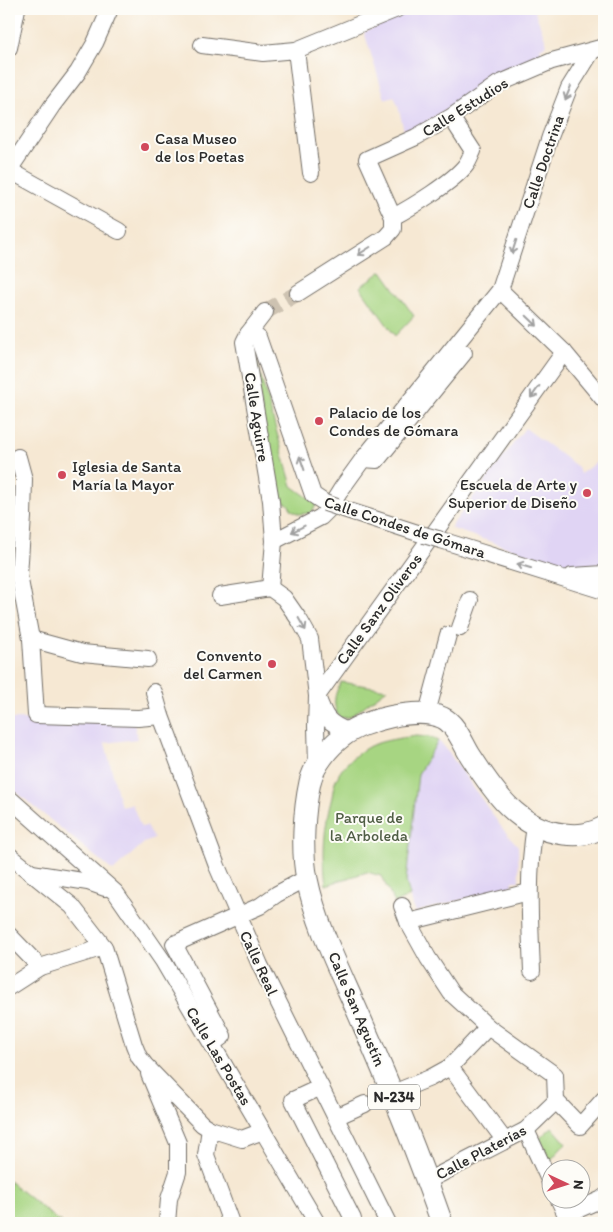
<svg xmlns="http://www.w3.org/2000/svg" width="613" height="1232" viewBox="0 0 613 1232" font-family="Itim,sans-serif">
<rect width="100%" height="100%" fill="#fdfcf7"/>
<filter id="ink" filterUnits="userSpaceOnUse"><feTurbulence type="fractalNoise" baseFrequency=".02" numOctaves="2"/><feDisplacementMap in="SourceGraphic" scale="10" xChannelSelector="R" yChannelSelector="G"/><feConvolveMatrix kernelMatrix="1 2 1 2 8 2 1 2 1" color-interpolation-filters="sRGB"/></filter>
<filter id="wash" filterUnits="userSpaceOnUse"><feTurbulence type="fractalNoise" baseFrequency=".0096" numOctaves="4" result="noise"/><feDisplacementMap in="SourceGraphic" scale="20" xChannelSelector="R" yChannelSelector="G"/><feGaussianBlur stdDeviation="1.12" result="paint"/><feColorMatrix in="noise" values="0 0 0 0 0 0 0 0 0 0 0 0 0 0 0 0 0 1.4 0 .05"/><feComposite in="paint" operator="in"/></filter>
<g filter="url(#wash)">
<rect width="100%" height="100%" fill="#f6e8d3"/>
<!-- built -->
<g fill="#e0d4f4">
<path d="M418,9H534L547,44L540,48L543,59L491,82L405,135L398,106L394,96L385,99L364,32Z"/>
<path d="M525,428L578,467L580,474L604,457V564L580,566L558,562L527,554L450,528Z"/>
<path d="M9,719L134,722L137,739L105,743L121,807L132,804L141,827L147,826L154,839L144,843L113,871L9,786Z"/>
<path d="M438,741L444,746L502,828L518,846L519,881H513L511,887L415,912L406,882L418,774Z"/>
</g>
<!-- green -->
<g fill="#a7d582" stroke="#698056">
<path d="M382,271L414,316L395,336L360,287Z"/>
<path d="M252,345L292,486L317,504L311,513L299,514L292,510L288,504L275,497Z"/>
<path d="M341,682L387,689L350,717L339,718C332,704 334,695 341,682Z"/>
<path d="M416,736L429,737L438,741L418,774L406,881L410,896L395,903L381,876L367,872L326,885C322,855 324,826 332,797C333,791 334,783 337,778C343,764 357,753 370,746C384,740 401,738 416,736Z"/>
<path d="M552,1127L566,1143L549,1162L540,1138Z"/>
<path d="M9,1181L61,1223H9Z"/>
</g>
</g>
<g filter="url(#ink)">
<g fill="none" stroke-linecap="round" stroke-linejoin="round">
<!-- minor-tunnel -->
<path stroke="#cdc2b1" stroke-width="16" stroke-dasharray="16 8" stroke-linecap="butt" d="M265,312L298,293"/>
<!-- minor casing -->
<g stroke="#726d66" stroke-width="18">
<g id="minor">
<path d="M202,45L263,53L296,50L397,9"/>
<path d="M9,48L17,9"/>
<path d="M296,50L311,173"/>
<path d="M451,117L473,151C471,155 469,161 466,165C453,182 412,207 393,217L367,159L416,137L451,117L498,84L552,61L604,47"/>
<path d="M9,170L52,106L78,72L95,43L110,9"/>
<path d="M9,170L119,231"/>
<path d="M500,290L564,352L604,400"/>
<path d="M298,293L386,237L393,229V217"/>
<path d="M265,312L248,334L244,342L271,501L274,541L270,588"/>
<path d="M248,334L258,337L313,495L325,503"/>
<path d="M18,457L24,479L23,517L19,575L31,639L36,715L138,718L161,716"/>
<path d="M363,459L377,460L464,353"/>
<path d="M337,507L424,535"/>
<path d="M441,540L604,591"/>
<path d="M274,541L321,517L329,509L342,488L363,459L500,290L550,137L569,88L592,51"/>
<path d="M572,576L604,574"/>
<path d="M220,596L270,588L284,598L300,621L310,639L317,696L316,726L317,766"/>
<path d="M460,628L470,600"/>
<path d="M31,639L82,653L148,659"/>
<path d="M154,692L161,716L217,866L260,965L388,1223"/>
<path d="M427,713L448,635"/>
<path d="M350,732C327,723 325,718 317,696L564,352"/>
<path d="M9,798L116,893L163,961L317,1223"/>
<path d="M9,855L72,906L104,947L134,1045L139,1057L145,1065L202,1124L210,1129L242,1139L263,1131"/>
<path d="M32,873L88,882L105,888"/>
<path d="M402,906L408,922L428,958L451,993L488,1027L555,1075L556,1101L580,1126L604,1099"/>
<path d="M408,922L529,892"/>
<path d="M9,935L40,967"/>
<path d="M532,971C530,922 527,874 535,826"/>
<path d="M9,987L40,967L104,947"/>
<path d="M212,1044L223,1036L174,944L260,906L277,894L307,878"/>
<path d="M450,1067L505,1141"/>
<path d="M149,1074L178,1143V1172L169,1199L167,1223"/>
<path d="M321,1087L293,1100L353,1219"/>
<path d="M393,1093L430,1078L450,1067L488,1027"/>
<path d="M336,1117L365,1104"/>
<path d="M210,1129L206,1155L231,1223"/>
<path d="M526,1130L550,1182"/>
<path d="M427,1181L526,1130L556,1101"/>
<path d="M559,1200L566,1215L602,1199L604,1197"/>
</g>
</g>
<!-- major casing -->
<g stroke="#726d66" stroke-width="23">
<path id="major" d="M442,1223C418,1155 391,1088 362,1022C342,975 317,928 307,879C301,850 304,810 310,782C314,765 329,747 342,737C362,720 419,706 443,718C456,724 463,744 470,755C493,791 518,829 564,834C580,836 590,834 604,827"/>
</g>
<!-- minor -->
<use href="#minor" stroke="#fff" stroke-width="16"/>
<!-- major -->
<use href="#major" stroke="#fff" stroke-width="21"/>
<!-- minor-bridge casing -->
<g stroke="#726d66" stroke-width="18" stroke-linecap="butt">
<g id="minor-bridge">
<path d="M325,503L337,507"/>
<path d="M424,535L441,540"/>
</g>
</g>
<!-- minor-bridge -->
<use href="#minor-bridge" stroke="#fff" stroke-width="16"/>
</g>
<!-- one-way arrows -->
<defs><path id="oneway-shaft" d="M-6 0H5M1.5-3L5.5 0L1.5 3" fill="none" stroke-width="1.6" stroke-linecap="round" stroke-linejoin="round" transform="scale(1.25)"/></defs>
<g stroke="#a0a0a0">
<use href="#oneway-shaft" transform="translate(568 93) rotate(113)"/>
<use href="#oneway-shaft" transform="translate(514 247) rotate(108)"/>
<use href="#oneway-shaft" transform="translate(364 251) rotate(148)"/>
<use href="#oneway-shaft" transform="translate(532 321) rotate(44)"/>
<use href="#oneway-shaft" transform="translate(535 392) rotate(126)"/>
<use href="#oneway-shaft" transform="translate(302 463) rotate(-109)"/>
<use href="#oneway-shaft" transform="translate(298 529) rotate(153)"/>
<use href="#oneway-shaft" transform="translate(524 566) rotate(-163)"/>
<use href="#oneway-shaft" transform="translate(302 624) rotate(60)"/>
</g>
</g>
<!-- markers -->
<g fill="#d1495b" stroke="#fdfcf7" stroke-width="2">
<circle cx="145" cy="147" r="5"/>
<circle cx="319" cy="421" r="5"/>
<circle cx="62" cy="475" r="5"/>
<circle cx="587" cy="493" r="5"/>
<circle cx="272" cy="664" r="5"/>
</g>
<g text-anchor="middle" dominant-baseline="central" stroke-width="4" stroke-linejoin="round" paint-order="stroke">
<!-- shield labels -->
<rect fill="#fdfcf7" stroke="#6a6a68" stroke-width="1" x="368" y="1084.5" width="52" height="25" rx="4"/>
<g font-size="15" font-weight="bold" fill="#2b2b2b">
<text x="394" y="1097">N-234</text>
</g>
<!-- street labels -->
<g font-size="16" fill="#2b2b2b" stroke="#fdfcf7">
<text transform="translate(465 107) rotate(-32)">Calle Estudios</text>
<text transform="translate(543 162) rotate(-71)">Calle Doctrina</text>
<text transform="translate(257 417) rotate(81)">Calle Aguirre</text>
<text transform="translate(405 527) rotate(18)">Calle Condes de Gómara</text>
<text transform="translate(379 609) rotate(-54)">Calle Sanz Oliveros</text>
<text transform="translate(259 963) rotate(65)">Calle Real</text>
<text transform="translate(357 1009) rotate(67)">Calle San Agustín</text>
<text transform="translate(219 1056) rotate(59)">Calle Las Postas</text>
<text transform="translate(481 1152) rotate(-28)">Calle Platerías</text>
</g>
<!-- poi labels -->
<g font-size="16" fill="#2b2b2b" stroke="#fdfcf7" text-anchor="start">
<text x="155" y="138">Casa Museo<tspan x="155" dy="18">de los Poetas</tspan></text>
<text x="329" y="412">Palacio de los<tspan x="329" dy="18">Condes de Gómara</tspan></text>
<text x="72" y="466">Iglesia de Santa<tspan x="72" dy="18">María la Mayor</tspan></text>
<text x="577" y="484" text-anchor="end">Escuela de Arte y<tspan x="577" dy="18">Superior de Diseño</tspan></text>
<text x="262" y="655" text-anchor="end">Convento<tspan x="262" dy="18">del Carmen</tspan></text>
</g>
<!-- park labels -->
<g font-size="16" fill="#505e45" stroke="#fdfcf7">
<text x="369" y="817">Parque de<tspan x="369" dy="18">la Arboleda</tspan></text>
</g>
</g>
<!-- margin -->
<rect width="613" height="1232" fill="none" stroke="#fdfcf7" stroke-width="30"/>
<!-- north arrow -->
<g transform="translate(566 1184) rotate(94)"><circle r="24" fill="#fdfcf7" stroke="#a9a8a5"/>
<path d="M0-4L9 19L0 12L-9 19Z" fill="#d1495b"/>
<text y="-8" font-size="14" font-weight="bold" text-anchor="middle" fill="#2b2b2b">N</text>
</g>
</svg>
